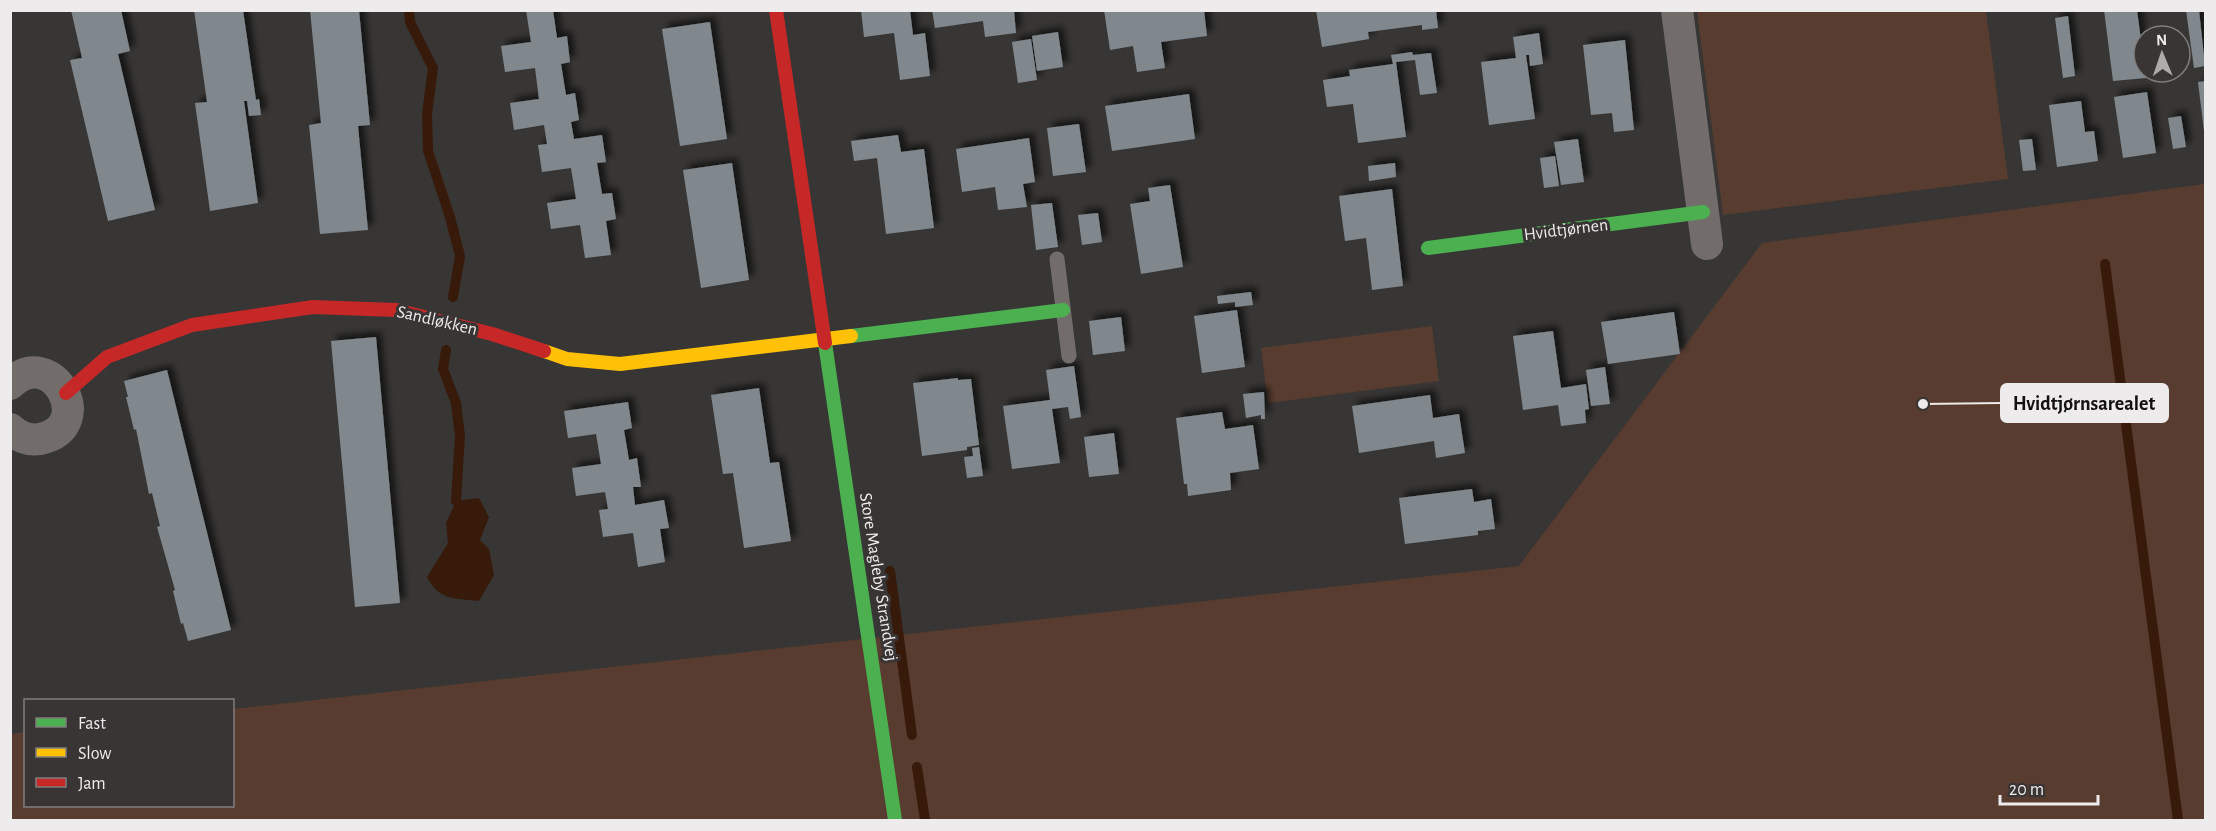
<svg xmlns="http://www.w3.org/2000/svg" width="2216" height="831" viewBox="0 0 2216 831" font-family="'Alegreya Sans',sans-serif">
<defs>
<filter id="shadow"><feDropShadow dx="5.5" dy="-5.5" stdDeviation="3" flood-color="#0009"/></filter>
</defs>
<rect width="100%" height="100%" fill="#373635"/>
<!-- green -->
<g fill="#583c2f">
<path d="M1697,11H1986L2008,179L1723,215Z"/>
<path d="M2205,184V820H11L10,734L25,732L26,806H232L233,709L1519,566L1762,243Z"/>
<path d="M1432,326L1439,381L1268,403L1261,348Z"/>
</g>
<!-- water -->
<path fill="#371a0a" d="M479,498L489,517L480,540L489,549L494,575L479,601C455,598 439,601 427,577L448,543L446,523L456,501Z"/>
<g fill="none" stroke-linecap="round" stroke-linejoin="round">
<!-- stream -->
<g stroke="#371a0a" stroke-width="10">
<path d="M409,10L410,22L433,68L427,114L428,151L450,217L460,256L453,297"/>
<path d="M2105,264L2178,820"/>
<path d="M446,350L443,369L456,403L460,436L456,501"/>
<path d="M890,571L912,735"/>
<path d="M917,767L925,820"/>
</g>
</g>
<!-- building -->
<g fill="#80888d" filter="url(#shadow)">
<path d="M71,10H121L130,51L118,54L155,210L108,221L70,60L82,58Z"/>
<path d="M194,10H243L256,100L259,99L261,115L249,116L247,101H244L258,203L210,211L195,103L207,102Z"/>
<path d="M310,10H359L370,125L358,126L368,230L320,234L309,125L321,123Z"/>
<path d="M526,10H553L557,38L567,36L570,62L561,64L566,95L575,93L579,120L571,122L574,139L602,135L606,162L597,163L602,194L612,193L616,219L606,221L611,255L585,258L580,225L551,229L547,203L576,199L571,168L542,172L538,145L547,144L544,125L514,130L510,103L539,99L535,68L505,72L501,46L531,42Z"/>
<path d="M861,10H910L913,35L925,33L930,76L900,80L894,33L864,37Z"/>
<path d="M932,10H1014L1016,33L985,37L983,21L935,28Z"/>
<path d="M1104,10H1204L1207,36L1161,42L1165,68L1137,72L1133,46L1110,50Z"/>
<path d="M1316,10H1436L1438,28L1422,30V25L1368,32L1369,39L1322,47Z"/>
<path d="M2104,10H2137L2146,78L2113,81Z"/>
<path d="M2186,10H2199L2205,66L2194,68Z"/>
<path d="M2068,16L2075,76L2063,78L2055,18Z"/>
<path d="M710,22L727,139L680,146L662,29Z"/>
<path d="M1058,32L1063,67L1037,71L1032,36Z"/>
<path d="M1539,33L1543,64L1530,66L1529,55H1526L1535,119L1489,125L1481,62L1516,58L1513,37Z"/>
<path d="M1031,39L1037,80L1018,83L1012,42Z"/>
<path d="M1625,40L1634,130L1614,132L1612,113L1591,115L1583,45Z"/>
<path d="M1412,52L1413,55L1431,53L1437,93L1420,95L1415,60L1396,62L1406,137L1358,143L1353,104L1327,107L1323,80L1350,76L1349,70L1393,64L1391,55Z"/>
<path d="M2206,81V131H2204L2198,82Z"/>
<path d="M2147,92L2156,153L2123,158L2114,97Z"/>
<path d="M1189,94L1195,139L1112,151L1105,106Z"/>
<path d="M2081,101L2085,132L2094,131L2098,161L2057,167L2049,105Z"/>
<path d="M2181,116L2186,147L2173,149L2168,118Z"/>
<path d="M1079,124L1086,172L1053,176L1047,128Z"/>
<path d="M898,135L901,152L924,149L934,228L886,234L877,158L854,161L851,141Z"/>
<path d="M1029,138L1035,182L1023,184L1027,207L998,210L995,187L962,192L956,149Z"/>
<path d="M1578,139L1584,182L1561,185L1554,142Z"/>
<path d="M2032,139L2036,170L2023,171L2019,140Z"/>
<path d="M1555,156L1559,186L1544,188L1540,158Z"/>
<path d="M732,163L749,280L701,288L683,170Z"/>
<path d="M1395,163L1396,177L1369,181L1368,166Z"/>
<path d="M1170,185L1183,267L1141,274L1130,204L1150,201L1148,188Z"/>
<path d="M1392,189L1403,286L1372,290L1366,238L1345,241L1339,196Z"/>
<path d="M1052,203L1058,247L1036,250L1031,205Z"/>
<path d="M1098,213L1102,242L1082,245L1078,215Z"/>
<path d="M1251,292L1253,305L1235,307V302L1218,304L1217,296Z"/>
<path d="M1237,310L1245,367L1202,373L1194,316Z"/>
<path d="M1674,312L1680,354L1608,364L1601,322Z"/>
<path d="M1121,317L1125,351L1093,355L1089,321Z"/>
<path d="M1553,331L1561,388L1586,384L1589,409L1585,410L1586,423L1561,426L1558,405L1523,410L1513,336Z"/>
<path d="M376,337L400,603L355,607L331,341Z"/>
<path d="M1074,366L1081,417L1070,419L1068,407L1052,409L1060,463L1012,469L1003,406L1050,400L1046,370Z"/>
<path d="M1605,367L1610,404L1591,406L1586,370Z"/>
<path d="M167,370L231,630L188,641L183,623L181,624L173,591L175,590L157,527L160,526L152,493L149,494L136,429L134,430L126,397H128L124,381Z"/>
<path d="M958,378V380L971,379L979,445L967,447V450L922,456L913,383Z"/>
<path d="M759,388L770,463L779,462L791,541L744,548L733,473L723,474L711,395Z"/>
<path d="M1264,392L1265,419H1261V415L1246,418L1243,394Z"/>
<path d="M1430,395L1433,418L1459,414L1465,453L1436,458L1434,441L1359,453L1352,406Z"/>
<path d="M628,402L632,428L624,430L629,460L637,458L641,487H633L635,505L664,500L669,528L660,529L665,562L638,567L633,533L603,537L599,510L608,509L605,492L576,496L572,468L601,464L596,434L568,438L564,411Z"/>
<path d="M1222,412L1225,429L1253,425L1259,469L1230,473L1231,490L1188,496L1187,484H1184L1176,418Z"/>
<path d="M1114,433L1119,474L1089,477L1084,437Z"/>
<path d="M979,447L983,476L967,478L964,457L973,456L972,448Z"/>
<path d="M1472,489L1474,502L1491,499L1495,529L1478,531V535L1405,544L1399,498Z"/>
</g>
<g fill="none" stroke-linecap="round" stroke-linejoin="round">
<!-- lane -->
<path stroke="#726d6b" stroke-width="15" d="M1057,259L1069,356"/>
<!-- street -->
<g stroke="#726d6b" stroke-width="32">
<path d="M1677,10L1707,244"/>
<path d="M10,384C52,342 99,427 40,439C29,441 19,437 10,429"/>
</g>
<!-- fast -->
<g stroke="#4caf50" stroke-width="14">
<path d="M1428,248L1703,212"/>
<path d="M851,336L1063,310"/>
<path d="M825,343L895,820"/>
</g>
<!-- slow -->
<path stroke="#ffc107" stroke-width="14" d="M544,351L567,359L620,364L851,336"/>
<!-- jam -->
<g stroke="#c62828" stroke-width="14">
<path d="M776,10L825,343"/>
<path d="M66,393L107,357L192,325L313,307L396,310L492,334L544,351"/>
</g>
</g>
<g text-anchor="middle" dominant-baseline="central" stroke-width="6" stroke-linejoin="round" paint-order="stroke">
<!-- street labels -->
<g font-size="18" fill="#edebeb" stroke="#383534">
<text transform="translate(1566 230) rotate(-7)">Hvidtjørnen</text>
<text transform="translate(437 321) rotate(13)">Sandløkken</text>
<text transform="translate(878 577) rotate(81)">Store Magleby Strandvej</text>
</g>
</g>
<!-- callouts -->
<path fill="none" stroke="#edebeb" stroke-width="2" d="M1923 404L2001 403"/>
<circle fill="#edebeb" stroke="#383534" stroke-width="2" cx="1923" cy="404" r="6"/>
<rect fill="#edebeb" stroke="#edebeb" stroke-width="2" x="2001" y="384" width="167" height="38" rx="6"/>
<g font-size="20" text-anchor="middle" font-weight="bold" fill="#111">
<text x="2084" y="410">Hvidtjørnsarealet</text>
</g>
<!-- border -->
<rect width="2216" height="831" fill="none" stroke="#edebeb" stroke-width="24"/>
<!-- legend -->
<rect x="24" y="699" width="210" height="108" fill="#383534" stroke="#807e7d" stroke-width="1.5"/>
<rect x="36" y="718" width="30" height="9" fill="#4caf50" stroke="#807e7d" stroke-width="1.5"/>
<text x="78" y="729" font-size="18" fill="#edebeb">Fast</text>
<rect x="36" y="748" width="30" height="9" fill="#ffc107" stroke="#807e7d" stroke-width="1.5"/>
<text x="78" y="759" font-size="18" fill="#edebeb">Slow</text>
<rect x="36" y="778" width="30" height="9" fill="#c62828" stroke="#807e7d" stroke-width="1.5"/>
<text x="78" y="789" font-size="18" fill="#edebeb">Jam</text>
<!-- north arrow -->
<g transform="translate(2162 54) rotate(358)"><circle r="28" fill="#383534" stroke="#807e7d" stroke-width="1.5"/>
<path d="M0-4.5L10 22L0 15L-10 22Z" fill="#adacab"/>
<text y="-9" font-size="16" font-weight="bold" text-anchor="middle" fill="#edebeb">N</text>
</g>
<!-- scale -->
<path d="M2000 795v9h98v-9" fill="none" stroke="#edebeb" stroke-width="3"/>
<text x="2009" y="795" font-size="18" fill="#edebeb" stroke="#383534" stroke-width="4.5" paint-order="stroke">20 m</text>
</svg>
